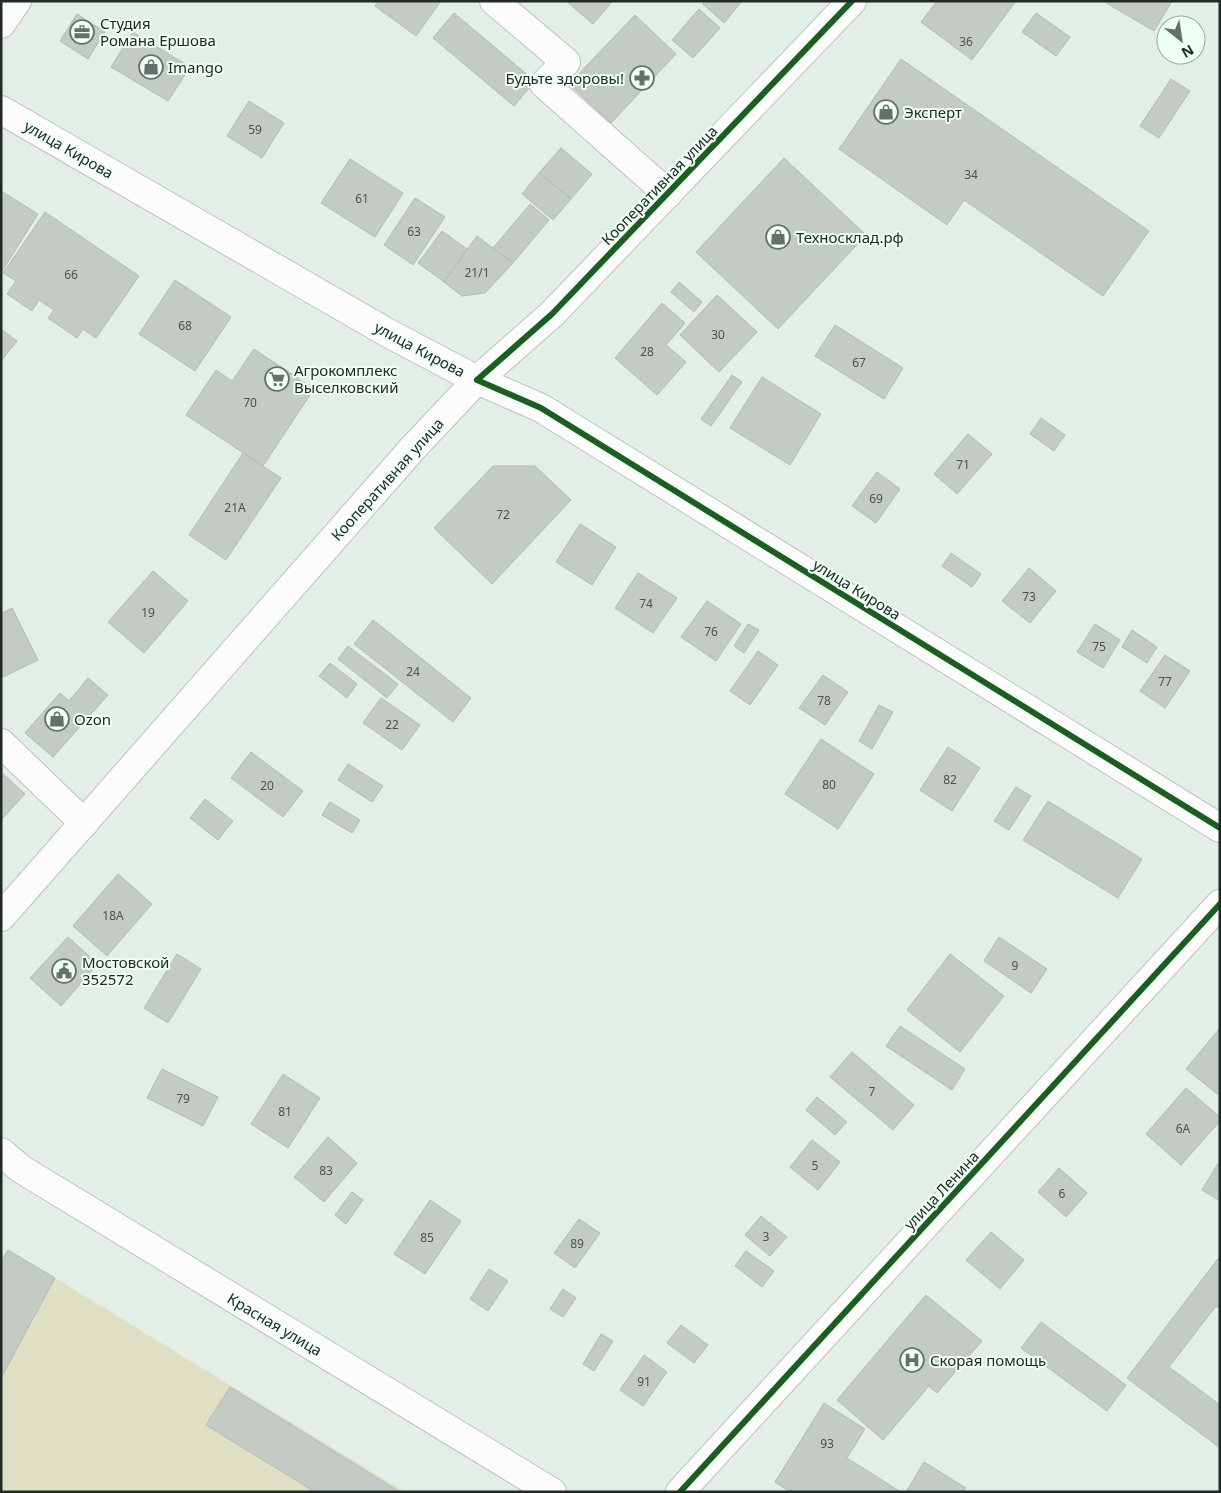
<svg xmlns="http://www.w3.org/2000/svg" width="1221" height="1493" viewBox="0 0 1221 1493" font-family="'Noto Sans',sans-serif">
<rect width="100%" height="100%" fill="#e3eee7"/>
<!-- green -->
<path fill="#dfdfc4" d="M55,1278L405,1492H1V1378Z"/>
<!-- building -->
<g fill="#c4cbc4" stroke="#b4bab4">
<path d="M378,1H441L416,36L375,6Z"/>
<path d="M566,1H613L593,24Z"/>
<path d="M705,1H742L724,23L703,4Z"/>
<path d="M937,1H1016L972,60L921,22Z"/>
<path d="M1103,1H1172L1154,31Z"/>
<path d="M699,9L720,28L693,58L672,40Z"/>
<path d="M454,13L535,81L514,106L433,38Z"/>
<path d="M1036,13L1070,37L1056,56L1022,32Z"/>
<path d="M77,14L105,32L88,59L60,41Z"/>
<path d="M635,15L676,54L611,123L569,84Z"/>
<path d="M133,32L190,67L168,101L111,67Z"/>
<path d="M901,59L1149,231L1103,296L964,200L947,225L839,149Z"/>
<path d="M1171,79L1190,91L1159,138L1140,126Z"/>
<path d="M249,101L284,123L262,158L227,136Z"/>
<path d="M561,148L592,174L571,199L539,173Z"/>
<path d="M784,158L866,235L778,329L696,252Z"/>
<path d="M350,159L403,193L375,237L321,203Z"/>
<path d="M539,173L571,199L553,220L522,194Z"/>
<path d="M1,191L38,214L1,273Z"/>
<path d="M415,198L445,217L413,265L384,245Z"/>
<path d="M530,204L549,220L513,263L493,248Z"/>
<path d="M45,212L139,276L96,338L83,329L77,338L48,318L54,310L39,300L32,311L7,294L16,281L3,273Z"/>
<path d="M442,231L467,249L444,282L418,263Z"/>
<path d="M477,236L513,263L485,293L462,296L444,282Z"/>
<path d="M175,280L231,317L195,371L139,334Z"/>
<path d="M679,282L702,302L694,312L671,292Z"/>
<path d="M717,295L757,332L719,372L680,335Z"/>
<path d="M662,303L685,323L666,345L686,362L657,395L615,358Z"/>
<path d="M835,325L903,368L884,399L815,356Z"/>
<path d="M1,329L17,341L1,361Z"/>
<path d="M254,349L314,389L263,466L186,415L216,370L232,381Z"/>
<path d="M732,375L742,382L711,426L701,419Z"/>
<path d="M762,377L821,414L790,465L730,428Z"/>
<path d="M1041,418L1065,435L1054,451L1030,434Z"/>
<path d="M968,434L992,454L957,494L934,474Z"/>
<path d="M243,453L281,478L226,560L189,535Z"/>
<path d="M493,466H535L571,500L492,584L434,528Z"/>
<path d="M877,472L900,489L876,523L852,506Z"/>
<path d="M580,524L616,547L592,585L556,562Z"/>
<path d="M951,553L981,574L972,587L942,566Z"/>
<path d="M1029,568L1056,591L1030,623L1002,601Z"/>
<path d="M153,571L188,601L144,653L108,622Z"/>
<path d="M638,573L677,598L653,633L615,608Z"/>
<path d="M707,601L741,624L716,661L681,637Z"/>
<path d="M12,608L38,660L1,678V614Z"/>
<path d="M373,620L471,698L453,722L354,644Z"/>
<path d="M748,624L759,630L744,653L734,646Z"/>
<path d="M1095,624L1120,640L1103,668L1077,652Z"/>
<path d="M1132,630L1157,647L1147,663L1122,647Z"/>
<path d="M348,646L398,684L387,698L338,659Z"/>
<path d="M758,651L778,665L750,705L730,691Z"/>
<path d="M1165,655L1190,671L1165,708L1140,691Z"/>
<path d="M330,663L357,684L347,698L319,676Z"/>
<path d="M823,675L848,692L825,725L799,708Z"/>
<path d="M88,678L108,695L53,757L25,733L60,693L69,701Z"/>
<path d="M381,698L420,725L402,750L363,723Z"/>
<path d="M879,705L893,712L872,749L859,741Z"/>
<path d="M821,739L874,774L838,829L785,794Z"/>
<path d="M948,747L980,768L952,811L920,790Z"/>
<path d="M251,752L303,791L283,817L231,778Z"/>
<path d="M348,764L383,786L372,802L338,780Z"/>
<path d="M1,772L25,794L1,820Z"/>
<path d="M1016,787L1031,796L1009,830L994,821Z"/>
<path d="M205,799L233,821L218,840L190,818Z"/>
<path d="M1048,801L1142,859L1118,898L1023,840Z"/>
<path d="M330,802L360,820L352,833L322,815Z"/>
<path d="M118,874L152,904L107,956L73,926Z"/>
<path d="M68,937L98,964L61,1006L30,978Z"/>
<path d="M999,937L1047,969L1031,993L984,961Z"/>
<path d="M177,954L201,969L168,1023L144,1008Z"/>
<path d="M950,954L1004,996L960,1052L907,1010Z"/>
<path d="M900,1026L965,1069L952,1090L886,1046Z"/>
<path d="M1220,1028V1096L1186,1069Z"/>
<path d="M852,1052L914,1105L893,1130L830,1077Z"/>
<path d="M162,1069L218,1097L203,1126L147,1098Z"/>
<path d="M283,1074L320,1098L288,1148L251,1124Z"/>
<path d="M1186,1088L1220,1117V1121L1181,1165L1146,1134Z"/>
<path d="M817,1097L847,1122L835,1135L806,1110Z"/>
<path d="M328,1137L357,1163L324,1202L294,1177Z"/>
<path d="M812,1140L840,1162L818,1190L790,1167Z"/>
<path d="M1220,1160V1201L1202,1190Z"/>
<path d="M1059,1168L1087,1193L1066,1217L1038,1192Z"/>
<path d="M352,1192L363,1200L346,1224L335,1215Z"/>
<path d="M430,1200L461,1221L425,1274L394,1254Z"/>
<path d="M761,1216L787,1237L770,1256L745,1235Z"/>
<path d="M579,1219L600,1233L575,1268L554,1253Z"/>
<path d="M991,1232L1024,1260L1000,1289L966,1260Z"/>
<path d="M8,1250L55,1278L1,1378V1262Z"/>
<path d="M746,1251L774,1271L762,1287L735,1266Z"/>
<path d="M1220,1256V1309L1216,1306L1169,1367L1220,1405V1448L1127,1378Z"/>
<path d="M489,1269L508,1281L488,1311L470,1299Z"/>
<path d="M563,1289L576,1298L563,1317L550,1309Z"/>
<path d="M926,1295L982,1341L937,1393L929,1386L883,1440L837,1400Z"/>
<path d="M1041,1322L1126,1385L1107,1411L1021,1348Z"/>
<path d="M681,1325L708,1345L694,1363L667,1343Z"/>
<path d="M601,1334L613,1341L594,1371L583,1364Z"/>
<path d="M644,1355L667,1372L643,1406L620,1390Z"/>
<path d="M230,1387L400,1492H315L206,1425Z"/>
<path d="M824,1403L865,1429L847,1458L901,1492H790L775,1482Z"/>
<path d="M924,1462L966,1488L963,1492H906Z"/>
</g>
<g fill="none" stroke-linecap="round" stroke-linejoin="round">
<!-- minor casing -->
<g stroke="#bac3bd" stroke-width="30">
<g id="minor">
<path d="M494,1L566,62L544,84L668,194"/>
<path d="M852,1L552,314L477,380L541,408L1220,828"/>
<path d="M1,24L17,1"/>
<path d="M1,743L84,823"/>
<path d="M680,1492L1220,904"/>
</g>
</g>
<!-- major casing -->
<g stroke="#bac3bd" stroke-width="30">
<g id="major">
<path d="M1,110L388,333L477,380L413,448L1,917"/>
<path d="M1,1152L21,1169L552,1492"/>
</g>
</g>
<!-- minor -->
<use href="#minor" stroke="#fbfcfb" stroke-width="28"/>
<!-- major -->
<use href="#major" stroke="#fbfcfb" stroke-width="28"/>
<!-- cycleway casing -->
<g stroke="#eefff5" stroke-width="9">
<g id="cycleway">
<path d="M852,1L552,314L477,380L541,408L1220,828"/>
<path d="M680,1492L1220,904"/>
</g>
</g>
<!-- cycleway -->
<use href="#cycleway" stroke="#1b5e20" stroke-width="6"/>
</g>
<!-- icons -->
<defs>
<g id="office-ring" transform="scale(1.25)"><circle r="9.5" fill="#eefff5" stroke="#666f69" stroke-width="1.5"/><path d="M-6-3h4V-5.5h4V-3h4V5H-6ZM-1-4.5V-3h2v-1.5ZM-6 0V1H6V0Z" fill="#666f69"/></g>
<g id="shop-ring" transform="scale(1.25)"><circle r="9.5" fill="#eefff5" stroke="#666f69" stroke-width="1.5"/><path d="M-5-2.5h2.3a2.7 3.5 0 0 1 5.4 0H5L5.5 6h-11ZM-1.5-2.5h3a1.5 2.3 0 0 0-3 0Z" fill="#666f69"/></g>
<g id="pharmacy-ring" transform="scale(1.25)"><circle r="9.5" fill="#eefff5" stroke="#666f69" stroke-width="1.5"/><path d="M-2-6h4v4h4v4h-4v4h-4v-4h-4v-4h4Z" fill="#666f69"/></g>
<g id="supermarket-ring" transform="scale(1.25)"><circle r="9.5" fill="#eefff5" stroke="#666f69" stroke-width="1.5"/><path d="M-6-5.5h2.5l.6 2H6L4.5 2H-2.5L-4.4-4H-6ZM-1.5 3.2a1.3 1.3 0 1 0 .1 0ZM3 3.2a1.3 1.3 0 1 0 .1 0Z" fill="#666f69"/></g>
<g id="civic-ring" transform="scale(1.25)"><circle r="9.5" fill="#eefff5" stroke="#666f69" stroke-width="1.5"/><path d="M-.6-6.5H3V-4.5H.6V-3L4-1V1h2V6H-6V1h2V-1L-.6-3ZM-1.2 2.5V6h2.4V2.5Z" fill="#666f69"/></g>
<g id="hospital-ring" transform="scale(1.25)"><circle r="9.5" fill="#eefff5" stroke="#666f69" stroke-width="1.5"/><path d="M-5-5h3v3.5h4V-5h3V5h-3V1.5h-4V5h-3Z" fill="#666f69"/></g>
</defs>
<g fill-rule="evenodd">
<use href="#office-ring" x="82" y="32"/>
<use href="#shop-ring" x="151" y="67"/>
<use href="#pharmacy-ring" x="642" y="78"/>
<use href="#shop-ring" x="886" y="112"/>
<use href="#shop-ring" x="778" y="237"/>
<use href="#supermarket-ring" x="277" y="379"/>
<use href="#shop-ring" x="57" y="719"/>
<use href="#civic-ring" x="64" y="971"/>
<use href="#hospital-ring" x="912" y="1360"/>
</g>
<g text-anchor="middle" dominant-baseline="central" stroke-width="4" stroke-linejoin="round" paint-order="stroke">
<!-- number labels -->
<g font-size="12" fill="#4a524d">
<text x="966" y="41">36</text>
<text x="255" y="129">59</text>
<text x="971" y="174">34</text>
<text x="362" y="198">61</text>
<text x="414" y="231">63</text>
<text x="477" y="272">21/1</text>
<text x="71" y="274">66</text>
<text x="185" y="325">68</text>
<text x="718" y="334">30</text>
<text x="647" y="351">28</text>
<text x="859" y="362">67</text>
<text x="250" y="402">70</text>
<text x="963" y="464">71</text>
<text x="876" y="498">69</text>
<text x="235" y="507">21А</text>
<text x="503" y="514">72</text>
<text x="1029" y="596">73</text>
<text x="646" y="603">74</text>
<text x="148" y="612">19</text>
<text x="711" y="631">76</text>
<text x="1099" y="646">75</text>
<text x="413" y="671">24</text>
<text x="1165" y="681">77</text>
<text x="824" y="700">78</text>
<text x="392" y="724">22</text>
<text x="950" y="779">82</text>
<text x="829" y="784">80</text>
<text x="267" y="785">20</text>
<text x="113" y="915">18А</text>
<text x="1015" y="965">9</text>
<text x="872" y="1091">7</text>
<text x="183" y="1098">79</text>
<text x="285" y="1111">81</text>
<text x="1183" y="1128">6А</text>
<text x="815" y="1165">5</text>
<text x="326" y="1170">83</text>
<text x="1062" y="1193">6</text>
<text x="766" y="1236">3</text>
<text x="427" y="1237">85</text>
<text x="577" y="1243">89</text>
<text x="644" y="1381">91</text>
<text x="827" y="1443">93</text>
</g>
<!-- poi labels -->
<g font-size="15" fill="#222a25" stroke="#eefff5" text-anchor="start">
<text x="100" y="23">Студия<tspan x="100" dy="17">Романа Ершова</tspan></text>
<text x="168" y="67">Imango</text>
<text x="624" y="78" text-anchor="end">Будьте здоровы!</text>
<text x="904" y="112">Эксперт</text>
<text x="796" y="237">Техносклад.рф</text>
<text x="294" y="370">Агрокомплекс<tspan x="294" dy="17">Выселковский</tspan></text>
<text x="74" y="719">Ozon</text>
<text x="82" y="962">Мостовской<tspan x="82" dy="17">352572</tspan></text>
<text x="930" y="1360">Скорая помощь</text>
</g>
<!-- street labels -->
<g font-size="15" fill="#222a25" stroke="#eefff5">
<text transform="translate(69 149) rotate(30)">улица Кирова</text>
<text transform="translate(659 185) rotate(-46)">Кооперативная улица</text>
<text transform="translate(420 349) rotate(28)">улица Кирова</text>
<text transform="translate(387 479) rotate(-48)">Кооперативная улица</text>
<text transform="translate(857 589) rotate(32)">улица Кирова</text>
<text transform="translate(941 1190) rotate(-47)">улица Ленина</text>
<text transform="translate(275 1324) rotate(31)">Красная улица</text>
</g>
</g>
<!-- border -->
<rect width="1221" height="1493" fill="none" stroke="#222a25" stroke-width="5"/>
<!-- north arrow -->
<g transform="translate(1181 40) rotate(150)"><circle r="24" fill="#eefff5" stroke="#9caaa2"/>
<path d="M0-4L9 19L0 12L-9 19Z" fill="#666f69"/>
<text y="-8" font-size="14" font-weight="bold" text-anchor="middle" fill="#222a25">N</text>
</g>
</svg>
